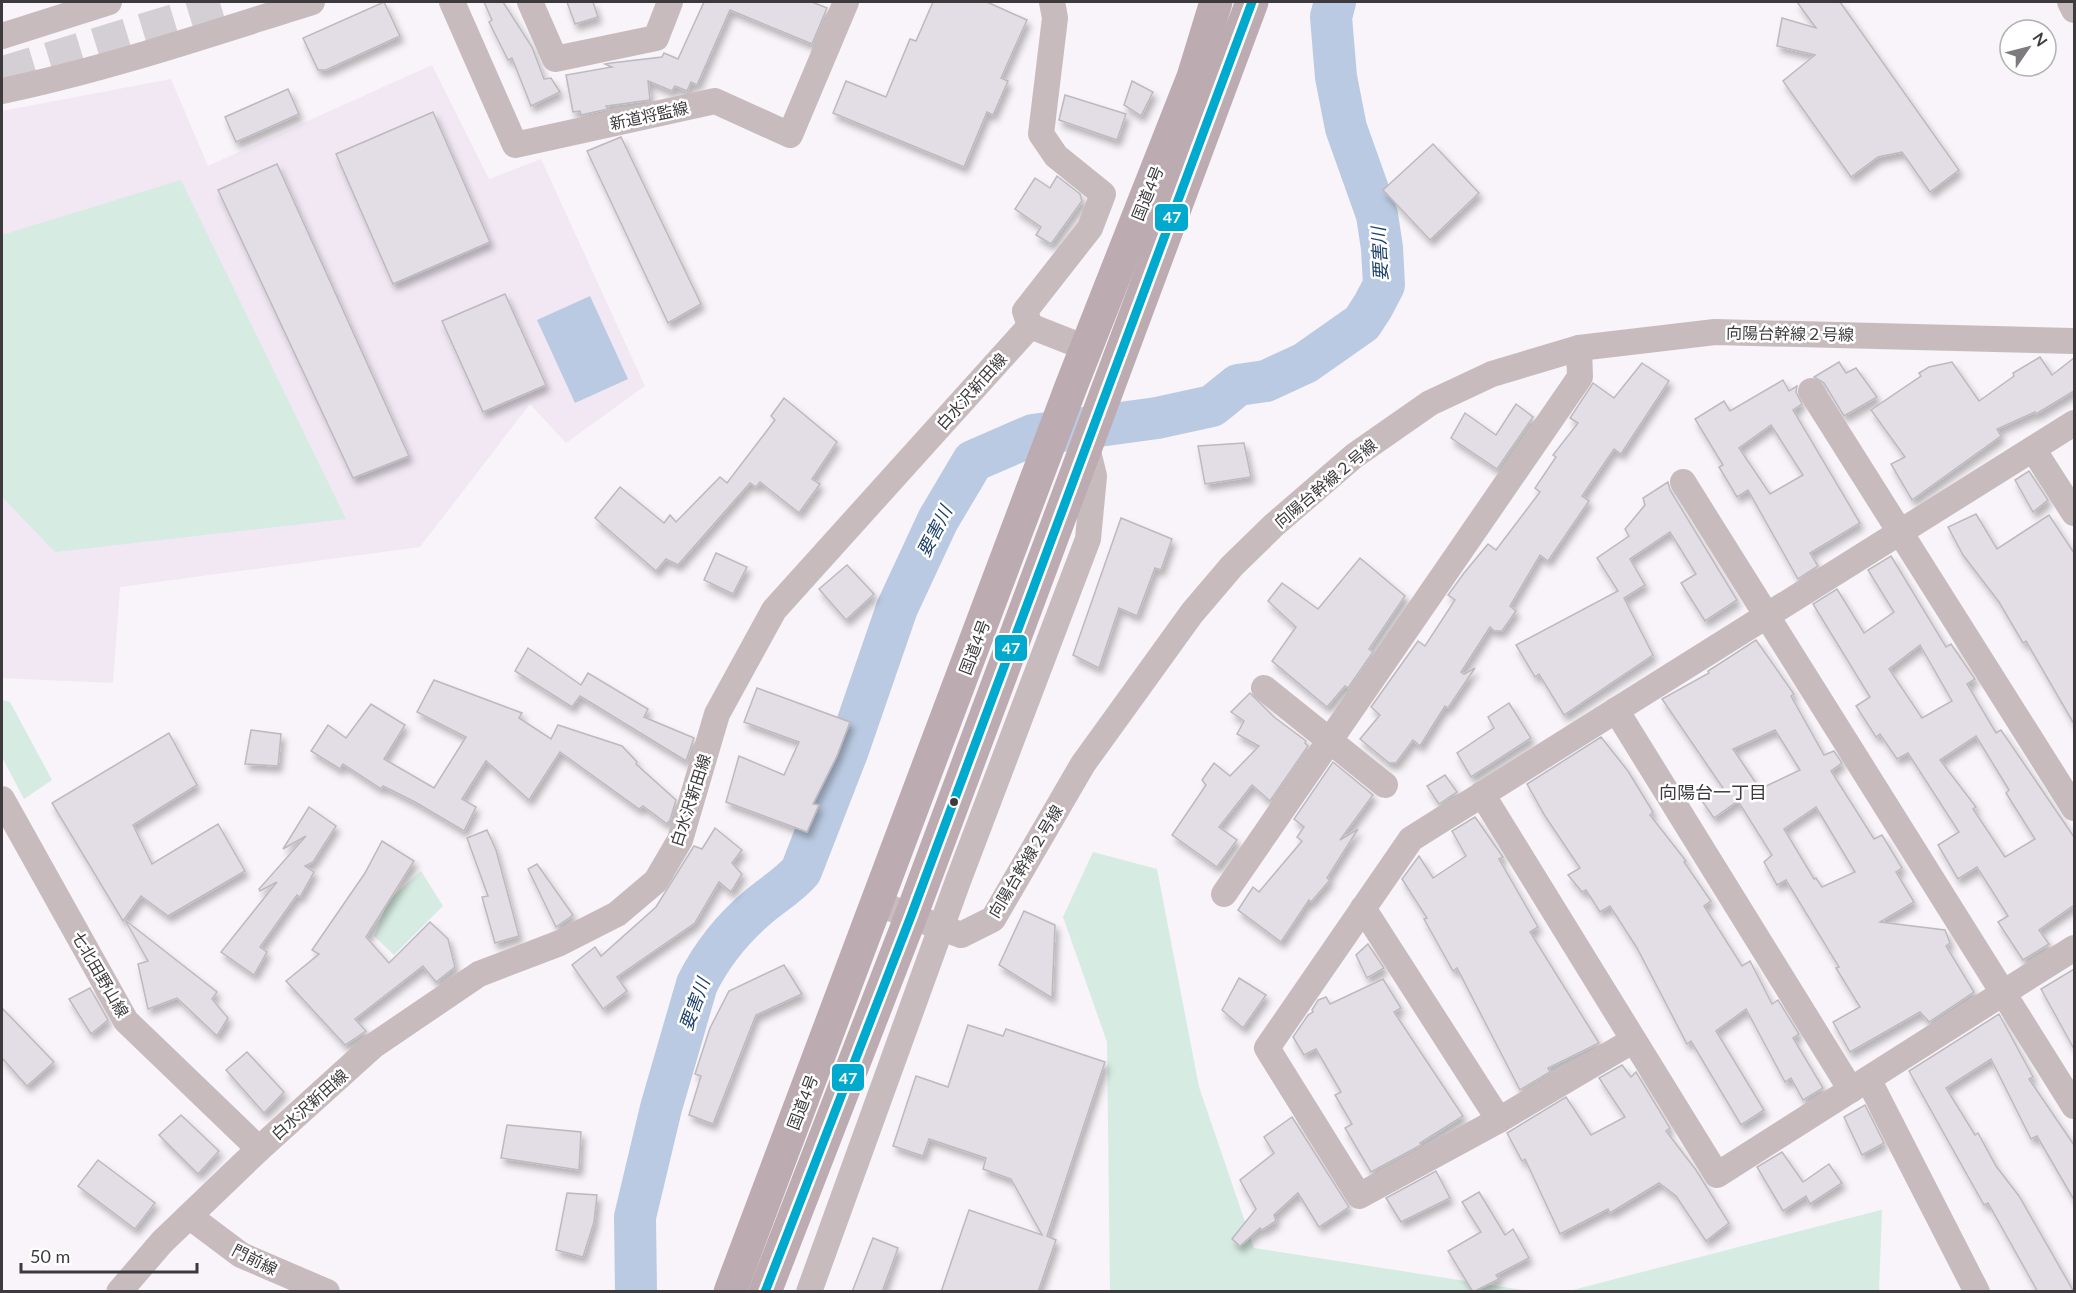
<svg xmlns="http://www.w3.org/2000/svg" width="2076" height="1293" viewBox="0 0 2076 1293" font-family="Lato,'Noto Sans JP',sans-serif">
<defs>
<filter id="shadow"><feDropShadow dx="3.5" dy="6" stdDeviation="3" flood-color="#0004"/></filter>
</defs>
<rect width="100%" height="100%" fill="#f8f4f9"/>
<!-- built -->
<path fill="#f1e8f4" d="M432,65L489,179L541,159L645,386L566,443L530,404L420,547L120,587L113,683L2,678V111L171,79L208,166Z"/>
<!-- green -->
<g fill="#d6ebe2">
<path d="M181,180L346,519L55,552L2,497V235Z"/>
<path d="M2,700L10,702L52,780L24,799L2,757Z"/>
<path d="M1093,852L1157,869L1199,1087L1254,1248L1530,1291H1110L1107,1042L1063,917Z"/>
<path d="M421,871L443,906L394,955L374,936L388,901Z"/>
<path d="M1882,1210L1879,1291H1569L1881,1210Z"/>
</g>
<!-- water -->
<path fill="#bacae2" d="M590,296L628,379L575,403L537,320Z"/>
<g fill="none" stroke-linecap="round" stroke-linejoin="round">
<!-- river -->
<path stroke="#bacae2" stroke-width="42" d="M636,1292L635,1217L661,1108L697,984C712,954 732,929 758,907C772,895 788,886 801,871L848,750L897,608L938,520L973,461L1033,435L1157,418L1212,406L1238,385L1266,381L1305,363L1362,323L1373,306L1384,285L1382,248L1377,215L1346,128L1336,77L1331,17L1335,2"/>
</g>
<!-- building -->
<g fill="#e3dde5" stroke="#bdb9be" stroke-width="1.5" fill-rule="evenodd" filter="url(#shadow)">
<path d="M384,2L400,36L326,70H318L303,38Z"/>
<path d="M484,2H503L532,47L544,79L551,78L560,92L531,106L512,58L508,60L489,22L492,20Z"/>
<path d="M567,2H593L598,17L575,24Z"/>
<path d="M704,2H812L827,8L812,44L730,10L697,85L691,82L687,91L675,86L672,91L648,81L650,100L606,106L608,109L581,115L580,111L573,112L566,75L612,67L605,64L611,63L662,57L664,53L678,59Z"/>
<path d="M933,2H987L1027,20L1001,78L1008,81L993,115L987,112L964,167L833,113L846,81L886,97L910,39L916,41Z"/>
<path d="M1797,2H1840L1959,170L1930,192L1902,152L1878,157L1851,177L1783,81L1815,55L1777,46L1782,18L1816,28Z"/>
<path d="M1132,81L1153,92L1141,116L1124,105Z"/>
<path d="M288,89L299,114L236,142L225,117Z"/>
<path d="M1065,95L1126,114L1117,140L1059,120Z"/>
<path d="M433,112L490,242L393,284L336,154Z"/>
<path d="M621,137L701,304L668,323L587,151Z"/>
<path d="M1433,144L1479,193L1430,240L1383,190Z"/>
<path d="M277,164L409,456L353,478L218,190Z"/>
<path d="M1057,176L1080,194L1082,201L1051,244L1036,235L1041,227L1015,209L1035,178L1050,188Z"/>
<path d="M505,294L546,385L483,412L442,321Z"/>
<path d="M2040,357L2052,375L2074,358V391L2036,414L2035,412L1997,429L2001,436L1912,500L1891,464L1905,457L1871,410L1921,376L1919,373L1929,367L1952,362L1979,401L2014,376L2013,373Z"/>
<path d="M1839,362L1846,373L1856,368L1877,397L1844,416L1824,383L1814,377Z"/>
<path d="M1642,363L1669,381L1621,454L1614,449L1582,496L1589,501L1548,561L1540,555L1510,606L1516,611L1502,631H1494L1490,627L1461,672L1464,674L1475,668L1448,708L1445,706L1420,746L1413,740L1396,763H1389L1360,739L1380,715L1371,707L1418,641L1425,646L1455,600L1448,595L1464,573L1488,544L1496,550L1540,492L1535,488L1556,457L1553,455L1578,423L1570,418L1593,383L1614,398Z"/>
<path d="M1783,380L1789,391L1797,386L1796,392L1802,404L1793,410L1860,523L1810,553L1818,566L1798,579L1748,490L1737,497L1719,467L1723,465L1695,419L1724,401L1730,411ZM1771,425L1803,475L1770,494L1739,448Z"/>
<path d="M784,398L837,442L812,479L820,484L799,513L760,482L756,487L750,483L678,565L666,559L656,571L595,518L620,487L664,523L670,515L676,522L720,477L727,483L775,420L771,416Z"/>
<path d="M1516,404L1533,417L1497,469L1451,438L1465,413L1496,435Z"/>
<path d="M1244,443L1251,477L1205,484L1198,446Z"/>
<path d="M2029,471L2048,500L2033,512L2015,480Z"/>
<path d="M1668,482L1670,490L1737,600L1705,621L1681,583L1696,574L1670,532L1630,559L1645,585L1624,598L1653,655L1564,715L1539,674L1535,677L1516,645L1618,591L1597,558L1629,536L1625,529L1645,505L1643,498Z"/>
<path d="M1976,514L1997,549L2049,515L2074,553V724L2026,641L2023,643L1999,602L1963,555L1948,527Z"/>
<path d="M1121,518L1172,539L1161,570L1155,568L1137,616L1119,608L1099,668L1073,655Z"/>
<path d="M716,553L747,567L733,594L704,580Z"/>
<path d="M1891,556L1946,647L1951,644L1975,679L1967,684L1996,733L2001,730L2074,837V905L2039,930L2049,944L2023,960L1998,922L2008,916L1977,867L1958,879L1938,845L1959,832L1908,753L1897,759L1880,734L1876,737L1856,706L1870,697L1813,604L1837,589L1864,633L1894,612L1868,570ZM1920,645L1952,701L1922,718L1889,669ZM1976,736L2009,790L2006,793L2035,839L2005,857L1973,809L1976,807L1940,760Z"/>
<path d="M1360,558L1405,596L1369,649L1373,652L1348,688L1345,686L1327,707L1272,661L1296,627L1268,601L1282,583L1318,609Z"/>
<path d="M847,565L874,594L846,620L819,589Z"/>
<path d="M1756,640L1794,694L1791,696L1824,755L1834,751L1842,763L1831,771L1874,839L1882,835L1902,868L1896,872L1914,902L1880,922L1945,930L1950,943L1946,946L1974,992L1929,1022L1920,1012L1850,1052L1833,1022L1860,1007L1836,968L1839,967L1786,880L1777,885L1764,862L1772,855L1738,801L1714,818L1702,801L1723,788L1662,699L1709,673L1708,671ZM1775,730L1800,770L1760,789L1733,749ZM1816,807L1855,872L1822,887L1816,878L1814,879L1784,829Z"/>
<path d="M528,648L581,685L588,673L648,709L644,717L694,738L686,761L580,696L572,707L515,671Z"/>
<path d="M434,680L522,713L519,718L551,739L558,725L622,746L637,762L636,764L676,800L670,820L667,824L643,806L639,809L560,752L529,800L486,761L462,799L476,807L464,831L415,802L383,786L381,789L343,764L340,769L311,751L328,725L346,738L371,704L405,725L384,759L434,788L466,737L417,712Z"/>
<path d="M757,688L850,722L837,756L813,804L819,805L807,832L726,802L739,756L784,775L799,742L744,722Z"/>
<path d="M1250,693L1274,717L1306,741L1305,743L1308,746L1270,801L1252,785L1219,827L1237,840L1217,867L1172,835L1206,785L1202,780L1214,763L1230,776L1259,746L1237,734L1244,721L1231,712Z"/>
<path d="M1509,703L1531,738L1471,777L1457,753L1494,728L1488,717Z"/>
<path d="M251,730L281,734L278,766L245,764Z"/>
<path d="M169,733L197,785L133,825L152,864L218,824L245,871L168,916L141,896L123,921L52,803Z"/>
<path d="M1601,737L1628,771L1653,812L1650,815L1686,861L1684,862L1711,901L1704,906L1742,966L1750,961L1772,1004L1778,1000L1799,1034L1793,1038L1823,1088L1803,1100L1791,1078L1785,1082L1746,1009L1716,1031L1764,1110L1741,1125L1691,1041L1687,1044L1637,948L1610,906L1600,912L1586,890L1582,892L1568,875L1580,868L1545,816L1527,784Z"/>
<path d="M1333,762L1373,795L1340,840L1358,829L1327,878L1330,880L1311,902L1309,900L1281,942L1238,910L1253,887L1259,892L1302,841L1297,837L1304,827L1294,819Z"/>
<path d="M1445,775L1457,792L1439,804L1427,786Z"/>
<path d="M309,807L336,826L313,862L305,866L314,872L300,897L297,895L260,947L267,952L254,975L221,952L277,882L260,891L259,889L306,836L283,849Z"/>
<path d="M1475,817L1503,857L1499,859L1538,927L1530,932L1599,1043L1548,1068L1550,1072L1520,1090L1457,968L1453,971L1424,919L1427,918L1402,879L1419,856L1433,878L1466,856L1452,831Z"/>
<path d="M715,828L742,850L732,863L742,874L731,892L719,882L695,923L617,977L627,991L603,1009L572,965L595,947L601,956L656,907L694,846L702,849Z"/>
<path d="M487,830L496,850L519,936L495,943L482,897L488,896L467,838Z"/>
<path d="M382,841L414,861L366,937L389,963L430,922L448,939L455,967L436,982L423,966L355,1019L366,1031L345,1045L286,981L319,954L312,950L365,873Z"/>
<path d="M537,864L573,915L556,927L528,869Z"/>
<path d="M1024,911L1055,925L1052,998L999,965Z"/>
<path d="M125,920L217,992L212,999L228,1018L217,1036L177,998L148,1009L138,964L148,961Z"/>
<path d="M1368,944L1384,968L1367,978L1356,955Z"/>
<path d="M784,965L802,994L756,1015L713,1124L689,1115L701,1076L695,1074L710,1028L729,991Z"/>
<path d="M2074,969V1049L2041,989Z"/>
<path d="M1239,978L1266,995L1243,1028L1222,1010Z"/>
<path d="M1383,979L1401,1008L1394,1012L1463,1116L1420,1143L1421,1145L1371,1172L1345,1128L1352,1124L1335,1095L1341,1092L1316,1049L1304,1055L1293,1037L1308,1015L1313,1012L1312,1010L1318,1000L1326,997L1330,1004Z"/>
<path d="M90,988L108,1020L91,1034L69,999Z"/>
<path d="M2,1008L54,1062L27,1086L2,1058Z"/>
<path d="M1999,1014L2033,1077L2029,1079L2074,1145V1200L2037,1136L2031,1139L1991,1059L1946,1088L1975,1135L1978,1133L1996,1166L2019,1196L2074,1292H2038L1988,1203L1984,1205L1909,1071Z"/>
<path d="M968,1025L1003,1036L1006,1029L1105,1062L1047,1236L1056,1240L1038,1292H941L969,1210L1042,1235L1011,1179L983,1169L986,1158L929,1139L923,1156L893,1146L916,1076L948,1087Z"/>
<path d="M247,1052L284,1092L264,1113L226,1070Z"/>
<path d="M1622,1065L1631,1077L1636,1072L1670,1128L1666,1131L1696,1170L1729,1223L1706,1241L1676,1196L1659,1183L1610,1213L1608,1209L1560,1234L1525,1159L1522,1161L1507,1133L1566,1097L1591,1135L1625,1117L1599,1078Z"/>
<path d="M1865,1105L1884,1143L1862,1155L1844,1117Z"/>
<path d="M181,1115L219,1151L198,1174L159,1135Z"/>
<path d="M1292,1117L1349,1207L1319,1227L1298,1193L1274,1215L1276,1221L1262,1230L1260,1228L1240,1246L1232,1239L1256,1209L1240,1180L1274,1153L1264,1137Z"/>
<path d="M507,1125L581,1132L579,1170L501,1158Z"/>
<path d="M1782,1152L1803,1182L1829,1164L1842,1183L1810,1204L1806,1196L1783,1211L1757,1167Z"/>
<path d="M98,1160L155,1203L135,1229L78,1186Z"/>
<path d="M1436,1171L1450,1198L1401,1222L1386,1198Z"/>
<path d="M1479,1192L1505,1235L1513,1229L1529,1258L1496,1275L1499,1279L1473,1292L1448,1251L1481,1232L1462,1202Z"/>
<path d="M567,1193L597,1195L594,1222L583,1257L556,1250Z"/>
<path d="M873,1238L898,1248L882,1292H852Z"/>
</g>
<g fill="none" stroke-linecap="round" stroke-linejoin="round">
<!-- major-tunnel -->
<path stroke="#d3cfd4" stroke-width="33" stroke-dasharray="33 16" stroke-linecap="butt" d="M2,73L235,2"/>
<!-- minor -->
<g stroke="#c8bbbe" stroke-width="26">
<path d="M452,2L515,145L715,101L790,135L846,2"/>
<path d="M530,2L555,59L656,38L670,2"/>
<path d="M1052,2L1055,18L1041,134L1056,156L1103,194L1090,228L1025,311L1030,326L1086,348"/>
<path d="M2070,2L2074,10"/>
<path d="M2,36L109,2"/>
<path d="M2,91C107,69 210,34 312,2"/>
<path d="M1811,391L2074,808"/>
<path d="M2033,449L2074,513"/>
<path d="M1683,482L2074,1106"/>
<path d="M1264,688L1385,785"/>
<path d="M1616,710L1851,1090"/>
<path d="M1482,794L1717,1175L2074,948"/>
<path d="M2,799L126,1021L259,1149"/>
<path d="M1224,894L1580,377L1579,348"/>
<path d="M877,903L961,935L993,919L1083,764L1192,613L1232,566L1273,526L1354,456L1430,403L1492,374L1579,348L1715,332L2074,341"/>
<path d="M1363,908L1499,1120"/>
<path d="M1632,1041L1499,1120L1359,1196L1267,1048L1411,839L2074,423"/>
<path d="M1868,1079L1977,1292"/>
<path d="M189,1216L241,1255L327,1292"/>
<path d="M119,1292L162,1242L259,1149L373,1046L479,974L560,943L617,914L656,881L680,840L717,714L774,610L1030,326"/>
<path d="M809,1292L958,881L1088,539L1094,476L1087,448"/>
</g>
<!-- highway -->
<g stroke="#bcacb1" stroke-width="33">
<path d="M730,1292L1072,384L1193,77L1216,2"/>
<path d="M765,1292L911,916L1252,2"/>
</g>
<!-- bus-1 casing -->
<g stroke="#fff" stroke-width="14">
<path id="bus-1" d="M765,1292L911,916L1252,2"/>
</g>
<!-- bus-1 -->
<use href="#bus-1" stroke="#00a9ce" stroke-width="9"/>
</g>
<!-- markers -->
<circle fill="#3d3a3e" stroke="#fff" stroke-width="2" cx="954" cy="802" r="5"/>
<g text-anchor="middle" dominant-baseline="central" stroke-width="5" stroke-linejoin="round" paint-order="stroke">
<!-- street labels -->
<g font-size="16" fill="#3d3a3e" stroke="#fff">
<text transform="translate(649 115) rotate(-12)">新道将監線</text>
<text transform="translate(1147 193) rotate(-68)">国道4号</text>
<text transform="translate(1790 333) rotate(1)">向陽台幹線２号線</text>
<text transform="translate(971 391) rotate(-48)">白水沢新田線</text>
<text transform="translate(1325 483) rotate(-40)">向陽台幹線２号線</text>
<text transform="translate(974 647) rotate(-69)">国道4号</text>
<text transform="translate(690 800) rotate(-72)">白水沢新田線</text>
<text transform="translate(1025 861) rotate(-59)">向陽台幹線２号線</text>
<text transform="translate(101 974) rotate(60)">七北田野山線</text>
<text transform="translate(802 1102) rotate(-69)">国道4号</text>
<text transform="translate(309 1104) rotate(-42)">白水沢新田線</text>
<text transform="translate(255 1259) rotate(27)">門前線</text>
</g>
<!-- water labels -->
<g font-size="18" font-style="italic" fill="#1c406a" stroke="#fff">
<text transform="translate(1379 254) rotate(-93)">要害川</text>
<text transform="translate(934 531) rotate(-63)">要害川</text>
<text transform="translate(694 1004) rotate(-70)">要害川</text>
</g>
<!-- neighbourhood labels -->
<g font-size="18" fill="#3d3a3e" stroke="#fff">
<text x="1713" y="792">向陽台一丁目</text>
</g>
</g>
<g stroke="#fff" stroke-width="2">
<rect x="1154" y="203" width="35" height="29" rx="6" fill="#00a9ce"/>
<rect x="994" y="634" width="34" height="28" rx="6" fill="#00a9ce"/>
<rect x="831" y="1063" width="34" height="29" rx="6" fill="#00a9ce"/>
</g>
<g font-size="16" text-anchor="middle" font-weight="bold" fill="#fff">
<text x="1172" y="223">47</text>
<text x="1011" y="654">47</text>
<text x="848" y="1084">47</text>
</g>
<!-- border -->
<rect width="2076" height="1293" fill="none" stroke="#3d3a3e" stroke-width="6"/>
<!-- north arrow -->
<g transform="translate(2028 48) rotate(55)"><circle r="28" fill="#ffffff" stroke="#b1b0b2" stroke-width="1.5"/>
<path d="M0-4.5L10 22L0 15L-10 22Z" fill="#7e7b7f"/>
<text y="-9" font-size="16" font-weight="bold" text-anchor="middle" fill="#3d3a3e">N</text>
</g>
<!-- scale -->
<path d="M21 1263v9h176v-9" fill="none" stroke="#3d3a3e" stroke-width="3"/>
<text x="30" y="1263" font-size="18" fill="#3d3a3e" stroke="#ffffff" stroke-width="4.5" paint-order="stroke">50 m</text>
</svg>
